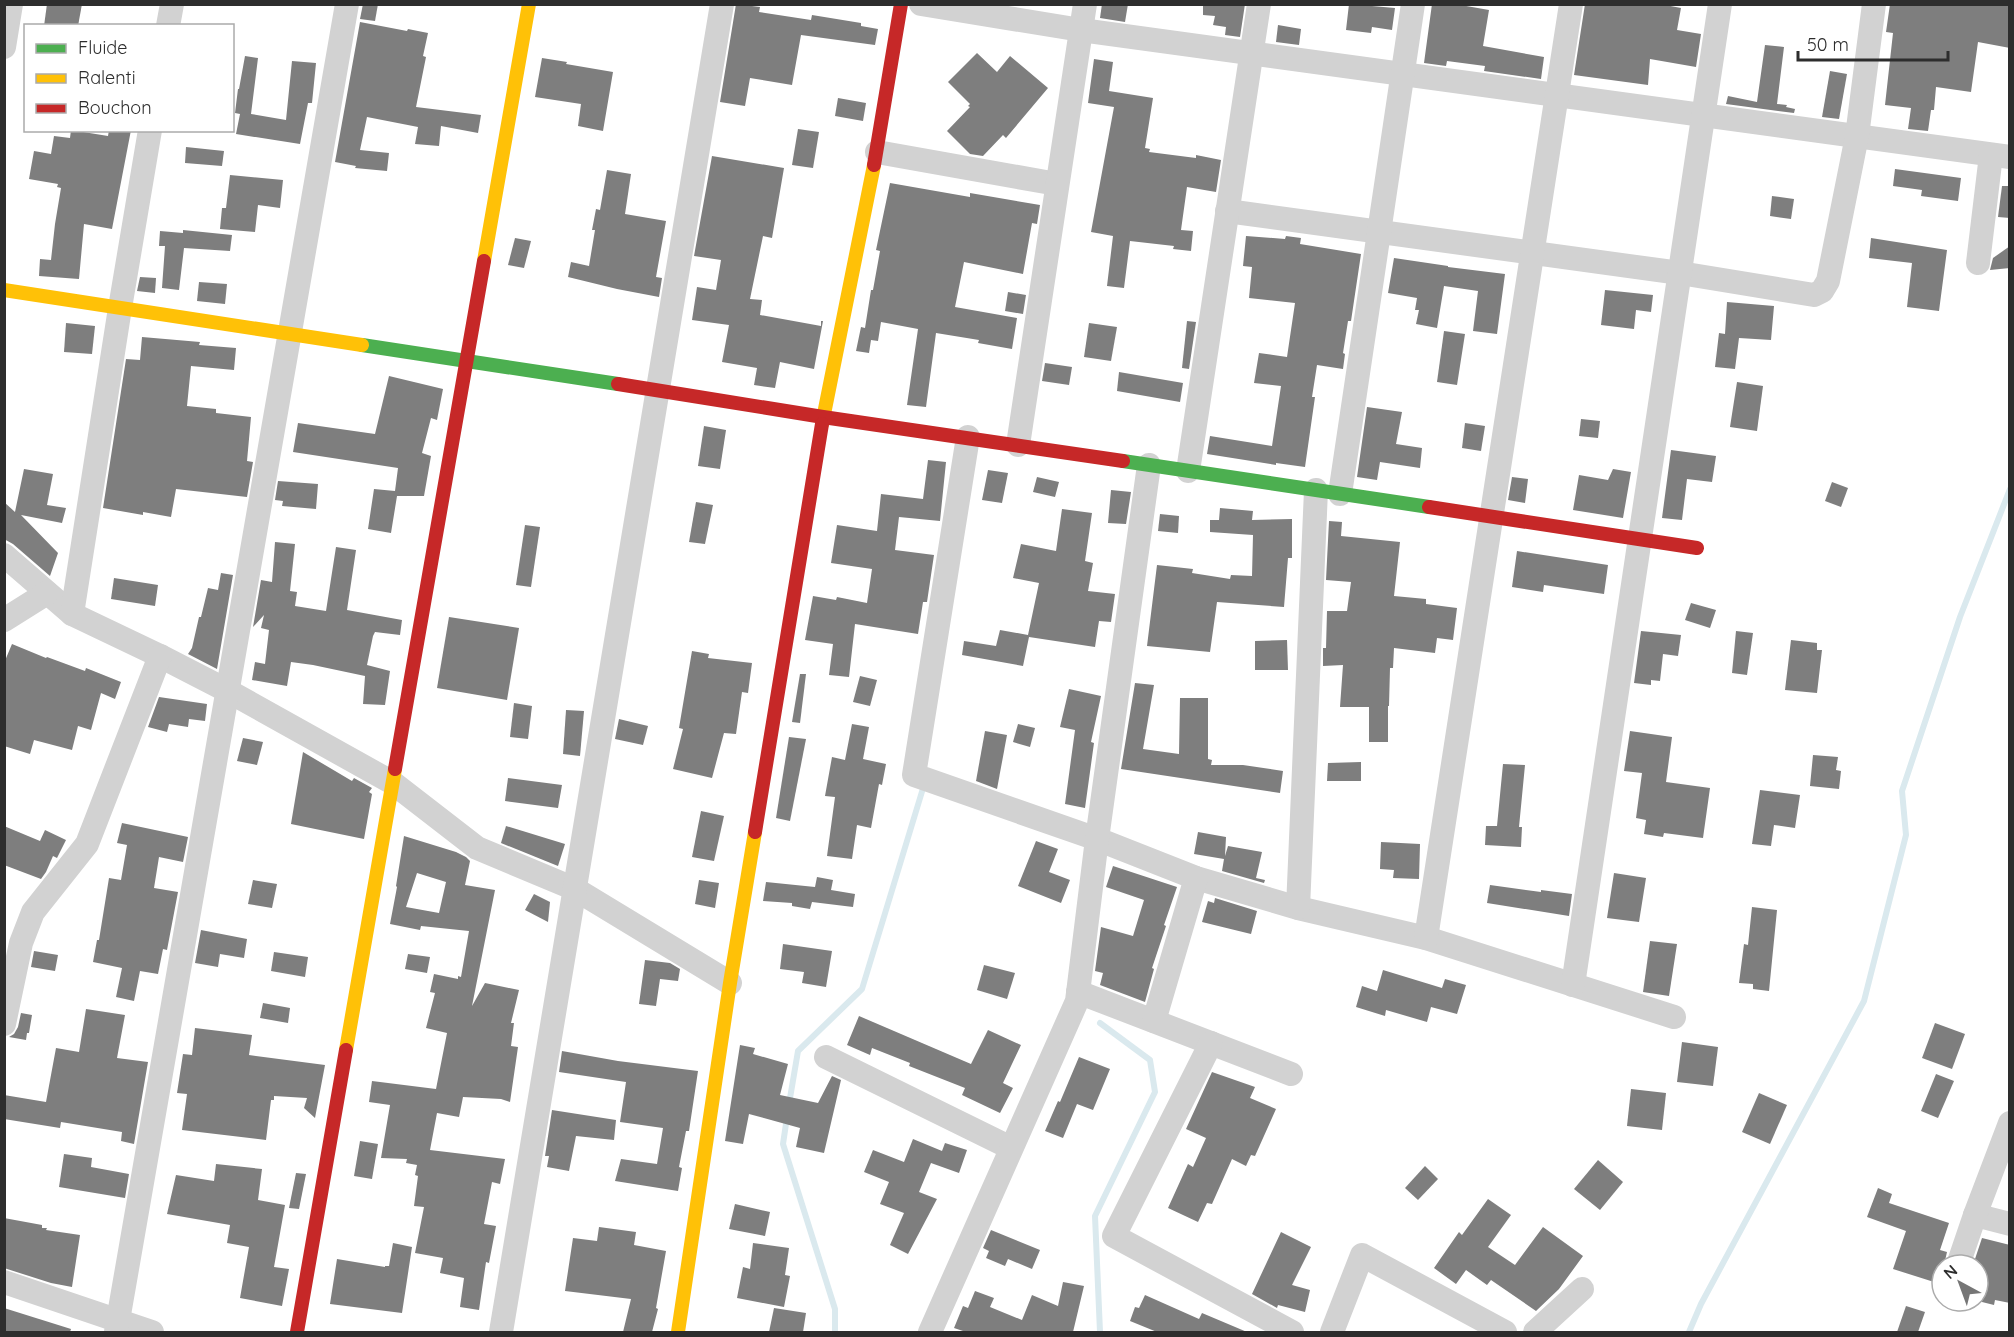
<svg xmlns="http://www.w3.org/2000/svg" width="2014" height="1337" viewBox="0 0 2014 1337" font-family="Quicksand,sans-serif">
<rect width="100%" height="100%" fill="#fff"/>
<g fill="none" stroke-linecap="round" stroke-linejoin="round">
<!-- stream -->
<g stroke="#dae9ee" stroke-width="6">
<path d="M789,1104L798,1051L862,989L924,785"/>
<path d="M787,1117L783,1144L835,1309V1332"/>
<path d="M1100,1332L1095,1216L1155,1092L1150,1060L1100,1023"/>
<path d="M1689,1332L1701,1304L1864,1001L1906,835L1902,791L1960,617L2010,489"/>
</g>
</g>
<!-- building -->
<g fill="#7e7e7e" fill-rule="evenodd">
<path d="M47,4H82L78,26H44Z"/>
<path d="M363,4H378L375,21L360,19Z"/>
<path d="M736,4L760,7L759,12L811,20L812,15L861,23V26L878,29L875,45L801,35L792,85L750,78L745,106L720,102Z"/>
<path d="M1102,4H1128L1125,22L1100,18Z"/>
<path d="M1203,4H1245L1240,37L1225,35L1226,27L1213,25L1215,16L1203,15Z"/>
<path d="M1349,4L1395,8L1392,30L1372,27L1371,33L1346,30Z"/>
<path d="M1432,4H1455L1489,10L1483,46L1544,57L1541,79L1484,71L1485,66L1447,61L1446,66L1424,63Z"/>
<path d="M1585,4H1660L1681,8L1677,30L1701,34L1696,67L1650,59L1648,85L1574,75Z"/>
<path d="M1890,4H2001L2010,6V48L1978,42L1971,92L1936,87L1934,110H1931L1928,131L1908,129L1911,108L1885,105L1893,33L1886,32Z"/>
<path d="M360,22L407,31L408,29L428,33L423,56L426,57L416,107L481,115L478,133L441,126L439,146L415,144L418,127L367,117L360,150L389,153L387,171L355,168L356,166L335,162Z"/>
<path d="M1278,25L1301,29L1299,45L1276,42Z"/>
<path d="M1765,45L1784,47L1777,104L1787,105L1786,107L1795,109L1794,113L1726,104L1728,96L1757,102Z"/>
<path d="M977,53L997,72L1010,56L1048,88L1006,138L1003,135L983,156L970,154L947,131L970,107L968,106L970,104L948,82Z"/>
<path d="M245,56L258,58L251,114L286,120L292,61L316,63L312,103H308L300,144L236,134L240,114L235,113L238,89H239Z"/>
<path d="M542,58L567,62L566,64L613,72L603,131L578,126L581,104L535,97Z"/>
<path d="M1094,59L1113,62L1109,91L1153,98L1145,148L1150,149L1149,152L1196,158V155L1221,160L1216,192L1187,187L1181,230L1193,231L1191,251L1173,249L1174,246L1130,241L1124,288L1107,286L1113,236L1091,232L1114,107L1088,103Z"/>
<path d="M1830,71L1847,74L1839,119L1822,117Z"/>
<path d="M838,98L866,103L863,121L835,116Z"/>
<path d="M798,129L819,132L813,168L792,165Z"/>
<path d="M71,130L108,136L109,130H131L112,229L84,224L79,279L39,276L40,259L51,260L55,224L61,188L57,187L58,184L29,179L34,151L51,154L54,136L70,138Z"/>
<path d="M186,147L224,151L222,166L185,163Z"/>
<path d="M712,156L784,168L772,238L763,236L750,299L762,300L760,315L821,326V321H823L814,369L780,362L775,388L754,385L757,368L722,362L729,325L692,320L697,287L716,290L721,260L694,256Z"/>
<path d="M1895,169L1961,178L1958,201L1921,196L1922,190L1893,186Z"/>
<path d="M607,170L631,174L625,214L666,221L656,277L662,278L659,297L617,289L568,277L571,262L589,266L595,230H592L596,209L600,210Z"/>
<path d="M230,175L283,180L280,208L258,205L255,232L220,229L222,208H226Z"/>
<path d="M890,183L970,197V193L1040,205L1037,224L1032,223L1023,274L964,262L955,307L1017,318L1012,349L978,343L979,340L936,333L926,407L907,405L918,329L881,322L878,341L871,340L869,353L856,351L861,327L865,328L871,290H873L880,251L876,250Z"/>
<path d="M2002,186H2010V218L1998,217Z"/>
<path d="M1772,196L1794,199L1791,219L1770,216Z"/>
<path d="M183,230L232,235L230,251L184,248L179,290L162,288L165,246H159L160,231L183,233Z"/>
<path d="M1246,236L1285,239L1286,236L1301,238L1300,244L1361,254L1351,321H1348L1343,353L1345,354L1343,369L1317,365L1312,397H1315L1305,467L1276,463V465L1207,454L1210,436L1272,446L1281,386L1254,383L1259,353L1287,357L1295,303L1249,298L1252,267L1243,266Z"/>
<path d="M515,238L531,241L524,268L508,265Z"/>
<path d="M1871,238L1947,250L1939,311L1907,307L1912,263L1869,258Z"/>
<path d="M2010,246V268L1990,270L1993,258Z"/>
<path d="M1394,258L1448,266V267L1505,274L1497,334L1473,331L1478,291L1444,286L1437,328L1416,324L1419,310H1415L1417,298L1388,293Z"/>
<path d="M140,277L156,278L155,293L137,291Z"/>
<path d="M199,282L227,284L225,304L197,301Z"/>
<path d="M1605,290L1653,295L1651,312L1636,310L1634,329L1601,325Z"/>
<path d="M1008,292L1026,295L1023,314L1005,311Z"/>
<path d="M1727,302L1774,306L1771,340L1739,338L1735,369L1715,367L1719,333L1725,334Z"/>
<path d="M1187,321L1196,322L1189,369L1182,368Z"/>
<path d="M66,323L95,326L92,354L64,352Z"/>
<path d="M1089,323L1117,327L1111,361L1084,357Z"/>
<path d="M1444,331L1465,334L1457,385L1437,382Z"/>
<path d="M142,337L200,342L199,345L236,348L234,370L191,366L187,406L216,409V413L251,417L247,461L253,462L247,497L176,489L171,517L143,512V515L103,508L126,359L140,360Z"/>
<path d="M1045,363L1072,367L1069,385L1042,381Z"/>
<path d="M1119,372L1183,383L1180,402L1117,391Z"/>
<path d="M389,376L443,389L437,420L431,418L422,453L431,456L424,496H397L391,533L368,529L374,489L395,491L398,468L293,452L298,423L375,434Z"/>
<path d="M1737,382L1763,386L1757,431L1730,427Z"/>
<path d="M1367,407L1402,412L1396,444L1422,448L1420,468L1380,462L1377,480L1357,477Z"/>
<path d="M1581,419L1600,421L1598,438L1579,436Z"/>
<path d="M1465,423L1485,426L1481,451L1462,448Z"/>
<path d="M704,426L726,430L720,469L698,466Z"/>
<path d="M1671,450L1716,456L1712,482L1687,479L1682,520L1662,518Z"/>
<path d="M928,460L946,462L940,521L899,517L895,550L934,555L927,602H923L918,634L855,624L849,677L829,675L833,644L805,640L813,596L836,600L837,597L867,603L872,569L831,563L837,525L877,531L881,494L923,499Z"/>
<path d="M24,469L53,474L47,505L66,508L62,523L21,515L58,553L50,576L13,544L4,539V502L15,512Z"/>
<path d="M1613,469L1631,472L1623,518L1573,510L1579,475L1608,480Z"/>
<path d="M988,470L1008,473L1002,503L982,500Z"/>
<path d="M1037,477L1059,482L1055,497L1033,492Z"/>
<path d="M1512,477L1528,479L1525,503L1508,500Z"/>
<path d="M278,481L318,484L316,509L282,506L283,501L275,500Z"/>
<path d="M1832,482L1848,488L1841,507L1825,501Z"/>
<path d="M1111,490L1131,492L1126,524L1108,523Z"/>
<path d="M696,502L713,505L705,544L689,542Z"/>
<path d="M1220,508L1253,511L1252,520L1292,519V558H1288L1284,607L1217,602L1210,652L1147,646L1157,565L1193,569L1192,573L1230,579L1231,575L1252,576L1253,535L1210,532V520H1219Z"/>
<path d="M1062,509L1092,513L1085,561L1093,563L1088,591L1115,594L1111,622L1099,621L1095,647L1029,637L1023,666L962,655L964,641L996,646L1000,630L1028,635L1039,583L1013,578L1021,544L1056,551Z"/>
<path d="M1160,514L1179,516L1178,533L1158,531Z"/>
<path d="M1329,521L1342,522L1341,536L1400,542L1394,596L1426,599V604L1457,608L1453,640L1437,638L1435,653L1394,648L1393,668H1390L1389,706H1388V742H1369V707H1340L1343,665L1323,666V648H1326L1327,611H1347L1351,582L1326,580Z"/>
<path d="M525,525L540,527L531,587L516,585Z"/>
<path d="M275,542L295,544L290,591L297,592L295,606L326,611L336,547L356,550L347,610L402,620L400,635L375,632L373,636L367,665L390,671L385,705L363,704L365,676L313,665L291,662L287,686L252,680L255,662L265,664L269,630L261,628L264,615L253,627L261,580L272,582Z"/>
<path d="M1517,551L1608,565L1604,594L1544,585L1543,592L1512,587Z"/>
<path d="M221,573L233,575L217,669L188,654L192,648L199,617H201L208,588L218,590Z"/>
<path d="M114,578L158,585L155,606L111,599Z"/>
<path d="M1691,603L1716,610L1710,628L1685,620Z"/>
<path d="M449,617L519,628L507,700L437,688Z"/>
<path d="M1641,631L1681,635L1678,656L1663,654L1660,681L1651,680V685L1634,683Z"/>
<path d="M1736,631L1753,633L1747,675L1732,673Z"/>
<path d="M1287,640L1288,670H1255V641Z"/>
<path d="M1791,640L1817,643V650H1822L1817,693L1785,690Z"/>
<path d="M12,644L46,658L47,657L85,671L86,668L121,682L115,699L101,693L91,730L78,726L72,750L34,740L30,754L4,746V663Z"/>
<path d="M692,651L709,654L708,658L752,663L748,693L742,692L736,734L724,733L712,778L673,769L683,729L679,728Z"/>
<path d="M800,674H806L800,723L792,722Z"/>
<path d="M860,676L877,680L870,706L853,702Z"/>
<path d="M1135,683L1154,685L1143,749L1179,754L1180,698H1208V759L1212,760L1211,765H1243L1283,771L1280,793L1121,769Z"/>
<path d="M1069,689L1101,696L1091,742L1094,743L1085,808L1065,804L1075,730L1060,727Z"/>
<path d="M159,697L207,704L205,721L189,719L188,727L169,724L167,732L148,727Z"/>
<path d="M514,703L532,706L528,739L510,737Z"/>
<path d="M566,710L584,711L580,756L563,754Z"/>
<path d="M619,719L648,726L643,745L615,739Z"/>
<path d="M852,724L869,727L863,759L886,764L882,785L879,784L871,828L857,825L852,859L827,856L835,797L825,796L832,757L845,760Z"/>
<path d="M1018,724L1035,728L1030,747L1013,742Z"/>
<path d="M985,731L1007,735L997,789L976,781Z"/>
<path d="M1630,731L1672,737L1666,782L1710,788L1703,838L1664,833L1663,837L1644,834L1646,820L1636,818L1642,773L1624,771Z"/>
<path d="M789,737L806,739L790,821L776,818Z"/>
<path d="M243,738L263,742L257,765L237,761Z"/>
<path d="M303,752L352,781L354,778L372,788L369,792L372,794L364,839L291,824Z"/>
<path d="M1813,755L1838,757L1836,770L1841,771L1839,789L1810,786Z"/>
<path d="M1361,762V781H1327L1328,763Z"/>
<path d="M1503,764L1525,765L1519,827H1522L1521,847L1485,845L1486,826H1497Z"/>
<path d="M508,778L562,785L558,808L505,801Z"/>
<path d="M1760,790L1800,795L1795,828L1774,825L1771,846L1752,844Z"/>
<path d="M701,811L724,816L714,861L692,857Z"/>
<path d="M122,823L188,837L183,862L159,857L154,888L178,892L167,950L163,949L158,974L140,971L134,1001L116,997L122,968L93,962L97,940H99L109,878L121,880L127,845L117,843Z"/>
<path d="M4,826L40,841L45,830L66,840L57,858L53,856L46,872L41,879L4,865Z"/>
<path d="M506,826L565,844L558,866L501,843Z"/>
<path d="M1198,832L1226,837L1225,856L1228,846L1262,852L1256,878L1265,880L1264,883L1222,871L1224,859L1194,854Z"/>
<path d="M404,836L456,852L466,857L470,861L465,885L495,890L472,1006L485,983L519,990L511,1023H514L511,1046L518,1047L510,1102L501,1099L463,1097L459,1117L437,1113L430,1150L505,1159L500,1184L492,1182L484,1224L496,1226L489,1263L486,1262L479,1310L460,1307L464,1278L440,1273L443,1258L415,1253L424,1207L414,1206L418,1176L415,1175L417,1165L406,1163L407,1159L381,1158L390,1105L369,1102L372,1081L436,1089L447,1033L426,1028L435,993L430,992L434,974L458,979V976L461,977L469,931L421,926L420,930L390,924L397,887L396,886ZM417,873L446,882L439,913L406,907Z"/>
<path d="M1036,841L1058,849L1049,872L1070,880L1061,903L1018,886Z"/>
<path d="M1381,842L1420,844L1419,879L1393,878L1394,870L1380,869Z"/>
<path d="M1113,866L1177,887L1164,925L1166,926L1152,968L1154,969L1145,1002L1100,985L1103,973L1095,971L1101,927L1133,936L1144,900L1106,887Z"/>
<path d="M1614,873L1646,878L1639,922L1607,918Z"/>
<path d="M817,877L833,880L831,890L855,894L853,907L812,902L810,909L792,906V903L763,901L766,882L815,887Z"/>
<path d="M253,880L277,884L272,908L248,904Z"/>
<path d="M699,880L719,883L715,908L695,904Z"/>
<path d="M1490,885L1541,892V890L1572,894L1569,916L1487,903Z"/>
<path d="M534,894L550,902L548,922L525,910Z"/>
<path d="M1215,898L1257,911L1251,934L1202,922L1208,901L1214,903Z"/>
<path d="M1752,907L1777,910L1769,991L1753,989V984L1739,983L1744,944L1748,945Z"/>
<path d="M201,930L247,939L244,958L220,954L218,967L195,963Z"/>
<path d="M1650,941L1677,944L1669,996L1643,992Z"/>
<path d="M783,944L832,951L826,987L802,983L804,972L780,969Z"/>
<path d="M34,951L58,955L55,971L31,967Z"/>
<path d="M274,952L308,957L305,977L271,971Z"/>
<path d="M408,954L430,957L427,973L405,969Z"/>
<path d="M645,960L670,963L680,969L678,981L660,979L656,1006L639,1004Z"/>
<path d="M984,965L1015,973L1007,999L977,990Z"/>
<path d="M1383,970L1442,988L1445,979L1466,985L1457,1014L1431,1007L1427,1022L1386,1010L1385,1016L1356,1007L1362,986L1377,991Z"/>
<path d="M263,1003L290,1008L288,1023L260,1018Z"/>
<path d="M86,1009L125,1015L117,1058L148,1062L134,1144L121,1141L122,1132L61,1122L60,1128L4,1119V1095L46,1102L56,1048L79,1052Z"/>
<path d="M21,1013L32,1015L29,1033H27L26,1040L9,1037L14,1034L18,1027Z"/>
<path d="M859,1016L971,1064L988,1030L1021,1045L1003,1083L1013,1088L1000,1113L962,1095L965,1088L909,1066L910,1063L872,1048L870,1055L847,1045Z"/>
<path d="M1935,1023L1965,1034L1952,1069L1922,1058Z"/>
<path d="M195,1028L252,1035L249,1055L325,1065L315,1118L304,1108L307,1098L274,1096V1100H271L266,1140L182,1130L187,1094L177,1093L183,1054L192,1055Z"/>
<path d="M1682,1042L1718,1047L1713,1086L1677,1082Z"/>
<path d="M740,1045L755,1048L753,1054L788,1064L780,1095L818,1103L832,1076L841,1080L824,1153L796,1147L800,1128L749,1114L743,1144L725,1141Z"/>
<path d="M562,1051L618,1061L698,1071L689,1131H686L679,1167L682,1168L678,1191L615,1181L621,1159L657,1164L663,1128L620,1122L626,1082L559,1072Z"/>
<path d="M1079,1057L1110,1069L1093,1110L1077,1104L1063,1138L1045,1131L1058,1101L1060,1102Z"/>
<path d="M1212,1072L1255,1087L1250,1098L1276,1109L1255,1156L1251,1155L1246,1166L1232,1159L1212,1204L1207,1203L1198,1222L1168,1208L1188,1164L1193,1167L1206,1138L1186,1129Z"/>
<path d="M1936,1074L1954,1081L1938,1118L1921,1111Z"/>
<path d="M1631,1089L1666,1093L1662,1130L1627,1126Z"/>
<path d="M1759,1093L1787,1105L1770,1144L1742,1132Z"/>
<path d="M552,1110L616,1120L614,1140L576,1136L569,1171L547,1167L549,1156H545Z"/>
<path d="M913,1139L942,1151L945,1143L967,1150L959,1173L931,1163L919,1192L937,1199L908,1254L890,1245L904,1213L880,1204L889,1182L864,1172L873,1150L904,1162Z"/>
<path d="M360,1141L378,1144L372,1179L354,1176Z"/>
<path d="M64,1154L92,1158L91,1167L129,1174L125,1198L59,1187Z"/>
<path d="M1598,1160L1623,1182L1600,1210L1574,1189Z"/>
<path d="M216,1164L262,1169L258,1200L285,1205L274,1267L289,1269L282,1306L240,1298L249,1247L227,1243L230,1225L167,1214L176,1175L214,1181Z"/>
<path d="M1425,1166L1438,1179L1418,1200L1405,1188Z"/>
<path d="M296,1173L306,1174L299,1209L289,1208Z"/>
<path d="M1878,1188L1892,1194L1889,1203L1949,1223L1940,1250L1947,1252L1944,1265H1942V1274L1936,1272L1934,1282L1893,1269L1906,1231L1867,1217Z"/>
<path d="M1488,1199L1511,1215L1488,1247L1515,1265L1543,1227L1583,1256L1559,1289L1536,1311L1491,1280L1487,1285L1466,1270L1456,1284L1434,1268L1459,1232L1462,1235Z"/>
<path d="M735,1204L770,1212L765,1236L729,1229Z"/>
<path d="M4,1218L42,1225V1228H47L46,1230L80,1235L72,1287L51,1283L4,1268Z"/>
<path d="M599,1227L636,1232L634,1245L666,1251L656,1308L658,1309L652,1332H623L631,1299L565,1291L573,1238L597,1241Z"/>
<path d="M991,1230L1040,1250L1032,1269L1008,1259L1005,1266L986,1258L989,1251L983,1248Z"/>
<path d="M1281,1232L1311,1247L1292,1285L1310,1290L1305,1312L1278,1305L1277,1308L1252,1294Z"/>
<path d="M1982,1238L2010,1245V1303L1995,1300L1994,1305L1978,1301V1265H1973Z"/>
<path d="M393,1243L412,1247L402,1313L330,1304L337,1259L385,1267V1266H389Z"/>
<path d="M753,1243L789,1248L785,1275L790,1276L784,1307L737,1298L743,1267L750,1269Z"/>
<path d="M1063,1282L1084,1286L1073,1332H966L954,1328L963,1306L968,1308L975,1291L994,1298L990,1307L1022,1320L1032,1295L1058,1306Z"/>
<path d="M1145,1295L1199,1319L1202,1313L1247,1332H1157L1130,1321L1135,1307L1139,1308Z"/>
<path d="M1906,1306L1925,1312L1918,1332H1897Z"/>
<path d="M4,1308L71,1329L70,1332H4Z"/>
<path d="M774,1308L806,1313L803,1332H769Z"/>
</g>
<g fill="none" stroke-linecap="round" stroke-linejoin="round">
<!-- street -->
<g stroke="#d2d2d2" stroke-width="24">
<path d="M921,4L1081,30L2010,157"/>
<path d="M168,26L172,4"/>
<path d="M4,47L11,4"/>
<path d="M877,152L1057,184"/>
<path d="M1227,211L1680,273L1814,295L1822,291L1828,281L1857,136L1874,4"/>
<path d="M1978,263L1991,155"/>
<path d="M968,437L914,775L1097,839L1196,878L1298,908L1426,938L1674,1017"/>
<path d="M1018,445L1085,4"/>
<path d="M1188,471L1259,4"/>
<path d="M1340,494L1413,4"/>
<path d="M4,555L72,614L160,656L228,691L393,783L477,848L575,889L730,983"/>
<path d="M72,614L120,308L150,130"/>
<path d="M4,620L47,593"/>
<path d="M1298,908L1316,490"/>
<path d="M1426,938L1571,4"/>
<path d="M1573,985L1720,4"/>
<path d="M1078,992L1291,1074"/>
<path d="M1154,1021L1196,878"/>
<path d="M4,1024L21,943L33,912L87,844L160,656"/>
<path d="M1211,1043L1114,1236L1292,1332"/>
<path d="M826,1057L1011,1148"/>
<path d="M1975,1215L2010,1224"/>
<path d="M1958,1265L1975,1215L2010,1123"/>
<path d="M4,1282L152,1332"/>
<path d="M116,1332L347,4"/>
<path d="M501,1332L722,4"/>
<path d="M930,1332L1077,1001L1097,839L1149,465"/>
<path d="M1332,1332L1362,1255L1505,1332"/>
<path d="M1535,1332L1582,1289"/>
</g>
<!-- fast -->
<g stroke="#4caf50" stroke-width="14">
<path d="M362,345L618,384"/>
<path d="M1123,461L1429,507"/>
</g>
<!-- slow -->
<g stroke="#ffc107" stroke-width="14">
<path d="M484,261L529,4"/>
<path d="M4,290L362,345"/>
<path d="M822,424L874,165"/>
<path d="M346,1050L395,769"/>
<path d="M678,1332L730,983L755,832"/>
</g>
<!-- jam -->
<g stroke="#c62828" stroke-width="14">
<path d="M874,165L901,4"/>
<path d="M618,384L823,417L1123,461"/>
<path d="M1429,507L1697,548"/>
<path d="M395,769L484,261"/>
<path d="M755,832L822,424"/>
<path d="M297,1332L346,1050"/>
</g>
</g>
<!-- border -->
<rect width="2014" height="1337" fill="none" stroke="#2d2d2d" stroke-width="12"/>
<!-- legend -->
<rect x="24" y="24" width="210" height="108" fill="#ffffff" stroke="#ababab" stroke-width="1.5"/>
<rect x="36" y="44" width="30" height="9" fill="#4caf50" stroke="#ababab" stroke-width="1.5"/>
<text x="78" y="54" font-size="18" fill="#2d2d2d">Fluide</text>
<rect x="36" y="74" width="30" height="9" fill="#ffc107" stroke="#ababab" stroke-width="1.5"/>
<text x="78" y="84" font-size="18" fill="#2d2d2d">Ralenti</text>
<rect x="36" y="104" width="30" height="9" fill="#c62828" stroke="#ababab" stroke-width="1.5"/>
<text x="78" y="114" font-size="18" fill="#2d2d2d">Bouchon</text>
<!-- north arrow -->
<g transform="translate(1960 1283) rotate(319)"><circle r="28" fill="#ffffff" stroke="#ababab" stroke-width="1.5"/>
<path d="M0-4.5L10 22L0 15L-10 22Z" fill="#767676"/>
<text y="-9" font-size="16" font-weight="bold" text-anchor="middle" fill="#2d2d2d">N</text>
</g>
<!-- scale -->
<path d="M1798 51v9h150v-9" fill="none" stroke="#2d2d2d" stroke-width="3"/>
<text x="1807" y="51" font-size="18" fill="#2d2d2d" stroke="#ffffff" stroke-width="4.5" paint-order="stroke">50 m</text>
</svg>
